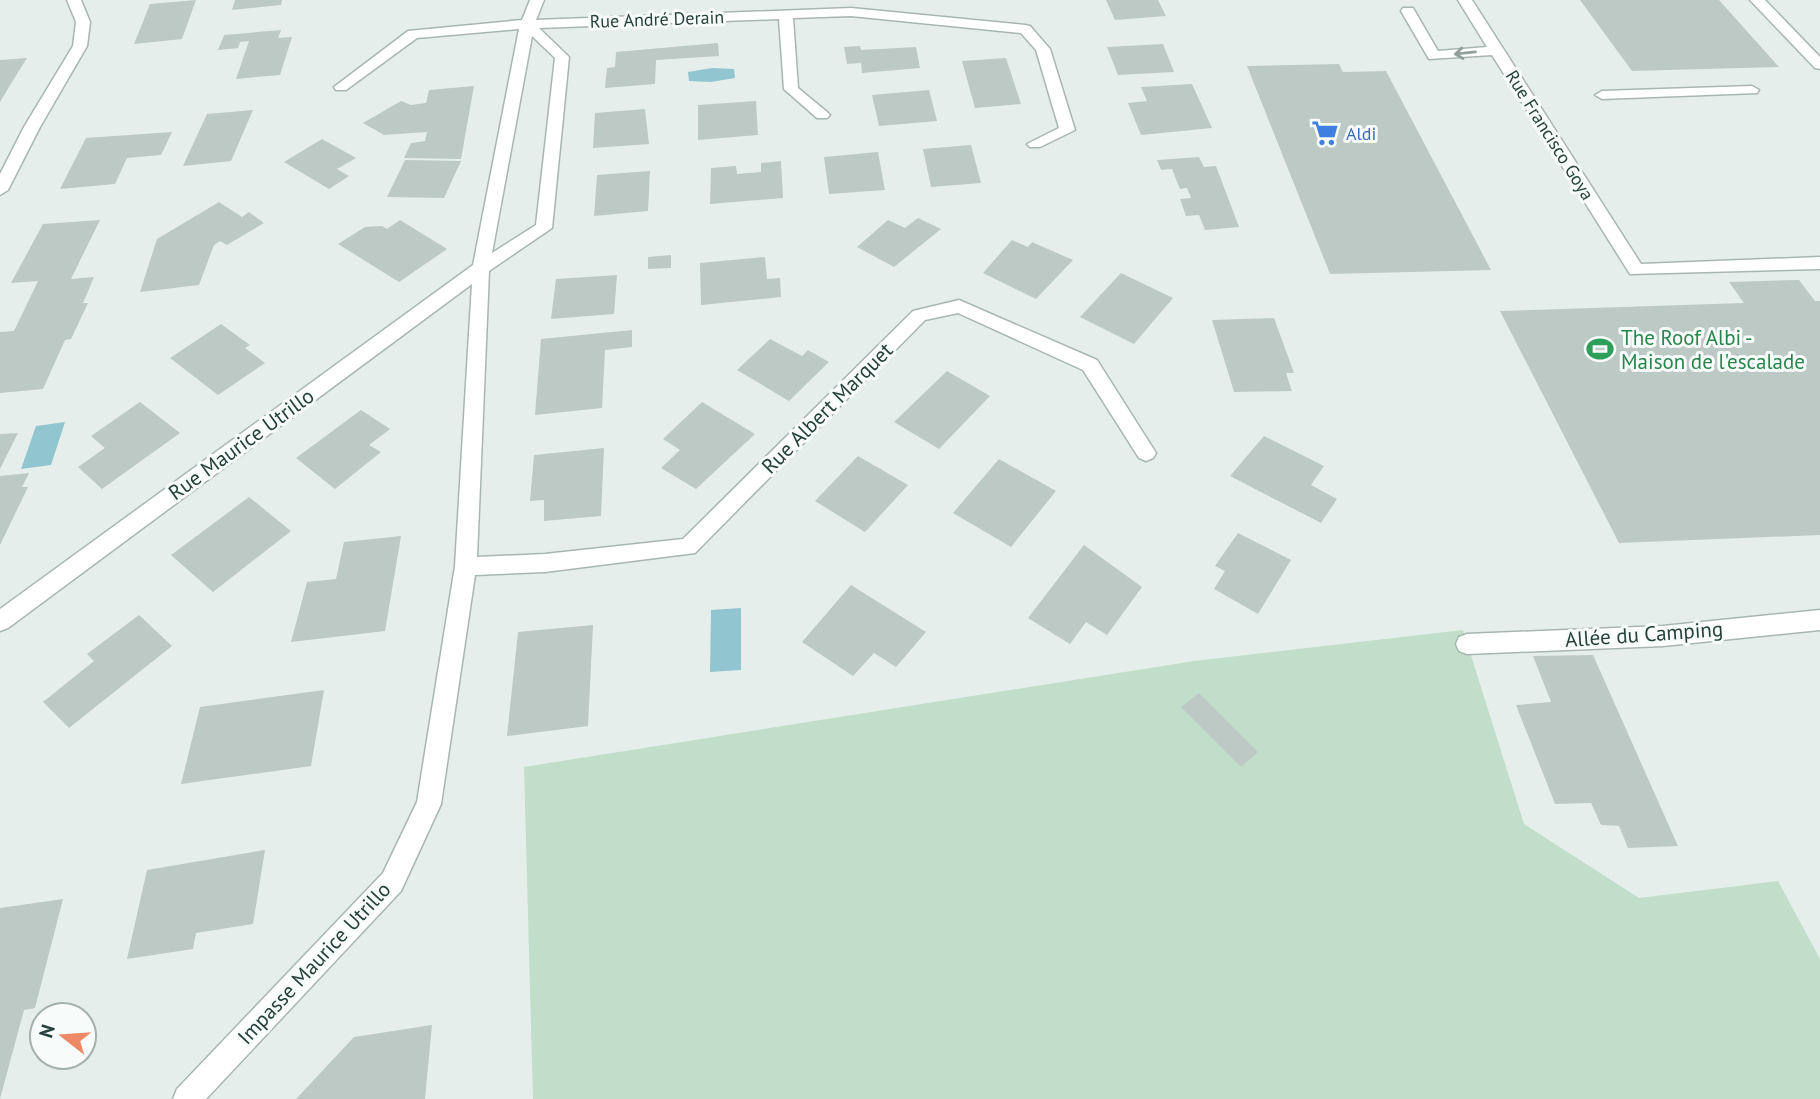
<svg xmlns="http://www.w3.org/2000/svg" width="1820" height="1099" viewBox="0 0 1820 1099" font-family="'PT Sans',sans-serif">
<rect width="100%" height="100%" fill="#e6eeeb"/>
<!-- green -->
<path fill="#c0dec9" d="M1463,630L1524,824L1639,898L1778,881L1820,959V1099H533L524,767L1194,661Z"/>
<!-- water -->
<g fill="#91c6d1">
<path d="M712,68L734,69L735,78L711,82L689,81L688,72Z"/>
<path d="M65,422L51,465L21,469L36,426Z"/>
<path d="M741,608V670L710,672L711,610Z"/>
</g>
<!-- building -->
<g fill="#bcc9c4">
<path d="M196,0L182,39L134,44L150,4Z"/>
<path d="M235,0H282L281,5L232,10Z"/>
<path d="M1106,0H1158L1166,16L1115,20Z"/>
<path d="M1580,0H1719L1779,67L1632,71Z"/>
<path d="M281,30L278,38L292,37L280,75L236,79L249,41L240,42L238,48L218,50L224,35Z"/>
<path d="M718,43L719,56L656,60L655,84L605,88L607,68L615,67L616,52Z"/>
<path d="M1163,44L1174,72L1118,75L1107,47Z"/>
<path d="M860,46L861,50L916,47L920,68L862,73L861,63L847,64L844,47Z"/>
<path d="M27,58L12,82L0,102V60Z"/>
<path d="M1006,58L1021,104L975,108L962,61Z"/>
<path d="M1339,64L1343,72L1386,71L1491,270L1330,274L1247,66Z"/>
<path d="M1192,84L1212,128L1141,135L1128,103L1147,101L1141,87Z"/>
<path d="M474,86L461,159L404,158L411,143L425,141L427,132L384,135L363,123L401,101L411,105L426,103L429,90Z"/>
<path d="M929,90L937,121L879,126L872,95Z"/>
<path d="M756,101L758,135L698,140V105Z"/>
<path d="M645,109L649,144L593,148L595,113Z"/>
<path d="M253,110L231,161L183,166L207,114Z"/>
<path d="M172,132L161,155L127,158L115,184L60,189L86,138Z"/>
<path d="M322,139L356,158L337,169L349,176L329,189L284,162Z"/>
<path d="M971,145L981,183L931,187L923,149Z"/>
<path d="M878,152L885,190L829,194L824,157Z"/>
<path d="M1199,157L1204,167L1216,166L1239,227L1205,230L1199,215L1186,216L1180,199L1191,198L1187,188L1180,189L1172,169L1161,170L1157,160Z"/>
<path d="M405,160L461,161L444,198L387,197Z"/>
<path d="M781,161L783,198L710,204L711,168L736,166L737,174L761,172V163Z"/>
<path d="M650,171L648,211L594,216L597,175Z"/>
<path d="M219,202L242,217L249,212L264,223L227,245L220,241L214,245L199,285L140,292L157,239Z"/>
<path d="M918,218L941,229L894,267L857,247L888,220L905,228Z"/>
<path d="M100,220L71,279L94,277L83,303H88L71,339L65,340L43,389L0,393V332L14,331L38,281L11,283L43,224Z"/>
<path d="M400,220L447,249L399,282L338,244L365,227L382,226L387,229Z"/>
<path d="M1012,240L1028,247L1032,242L1073,260L1036,299L983,273Z"/>
<path d="M671,255V268L648,269V257Z"/>
<path d="M765,257L767,279L780,278L781,297L701,305L700,263Z"/>
<path d="M1121,273L1173,298L1134,344L1080,317Z"/>
<path d="M617,275L614,314L551,319L556,279Z"/>
<path d="M1799,280L1815,301H1820V535L1619,543L1500,311L1744,303L1729,282Z"/>
<path d="M1274,318L1294,373H1286L1292,391L1234,392L1212,320Z"/>
<path d="M221,324L250,345L245,348L265,363L218,395L170,358Z"/>
<path d="M632,330V347L605,350L602,408L535,415L541,339Z"/>
<path d="M770,339L802,356L808,350L829,362L789,401L737,370Z"/>
<path d="M947,371L990,396L939,449L894,422Z"/>
<path d="M140,402L180,433L102,489L78,467L105,448L91,436Z"/>
<path d="M702,402L755,434L696,489L661,468L680,450L663,439Z"/>
<path d="M361,410L390,429L369,445L381,452L335,489L296,458Z"/>
<path d="M18,433L0,469V434Z"/>
<path d="M1264,436L1324,466L1311,485L1337,499L1321,523L1230,476Z"/>
<path d="M604,448L601,516L544,521V500L530,501L534,455Z"/>
<path d="M858,456L908,485L865,532L815,501Z"/>
<path d="M999,459L1056,491L1011,547L953,513Z"/>
<path d="M29,473L22,487H28L0,545V476Z"/>
<path d="M249,497L291,531L213,592L171,555Z"/>
<path d="M1238,533L1291,560L1258,614L1214,589L1225,571L1215,566Z"/>
<path d="M401,536L385,631L291,642L307,582L336,579L344,542Z"/>
<path d="M1084,545L1142,587L1107,635L1086,622L1070,644L1028,618Z"/>
<path d="M851,585L926,632L896,667L874,653L853,676L802,642Z"/>
<path d="M139,615L172,646L69,728L43,702L94,661L87,654Z"/>
<path d="M593,625L588,726L507,736L518,632Z"/>
<path d="M1593,655L1678,846L1628,848L1619,826L1601,825L1591,803L1555,804L1516,705L1551,702L1533,656Z"/>
<path d="M324,690L311,766L181,784L200,707Z"/>
<path d="M1199,693L1258,752L1241,767L1181,707Z"/>
<path d="M265,850L253,924L196,933L193,949L127,959L147,870Z"/>
<path d="M63,899L35,1008L24,1010L0,1099V908Z"/>
<path d="M432,1025L425,1099H296L354,1037Z"/>
</g>
<g fill="none" stroke-linecap="round" stroke-linejoin="round">
<!-- lane casing -->
<g stroke="#a8b6b2" stroke-width="3">
<g id="lane">
<path d="M1458,0H1472L1641,264L1820,257V269L1630,274L1492,55L1429,59L1401,11L1403,8H1413L1438,51L1487,47Z"/>
<path d="M1750,0H1765L1820,57V69L1815,68Z"/>
<path d="M1752,86L1759,90L1757,93L1602,99L1595,95L1602,91Z"/>
<path d="M1820,610V630L1663,646L1467,654L1459,651L1456,644L1459,637L1467,634L1663,626Z"/>
</g>
</g>
<!-- street casing -->
<g stroke="#a8b6b2" stroke-width="3">
<g id="street">
<path d="M67,0H81L90,22L87,46L40,127L8,190L0,195V174L24,127L73,46L76,22Z"/>
<path d="M530,0H544L536,20L851,8L1025,25L1030,26L1050,49L1075,130L1040,147H1030L1027,144L1059,128L1036,50L1021,33L851,16L793,18L798,88L827,112L830,115L827,118H817L784,89L779,19L539,28L569,57L552,228L489,271L477,557L545,554L683,539L913,311L959,300L1097,360L1156,453L1153,458L1146,461L1139,458L1083,370L958,313L925,320L695,553L545,572L475,575L441,804L401,891L206,1099H173L177,1089L383,873L417,802L455,566L472,284L8,628L0,631V609L473,265L519,29L417,38L346,90H336L334,87L408,31L522,20ZM532,36L555,58L536,225L492,253Z"/>
</g>
</g>
<!-- lane -->
<use href="#lane" fill="#fff" fill-rule="evenodd"/>
<!-- street -->
<use href="#street" fill="#fff" fill-rule="evenodd"/>
</g>
<!-- one-way arrows -->
<defs><path id="oneway-shaft" d="M-6 0H5M1.5-3L5.5 0L1.5 3" fill="none" stroke-width="1.6" stroke-linecap="round" stroke-linejoin="round" transform="scale(1.75)"/></defs>
<use stroke="#92a09c" href="#oneway-shaft" transform="translate(1465 53) rotate(174)"/>
<!-- icons -->
<defs>
<g id="supermarket-bare" transform="scale(2.1)"><path d="M-6-5.5h2.5l.6 2H6L4.5 2H-2.5L-4.4-4H-6ZM-1.5 3.2a1.3 1.3 0 1 0 .1 0ZM3 3.2a1.3 1.3 0 1 0 .1 0Z" fill="#3f7fe0" stroke="#f7fbf9" stroke-width="2.5" paint-order="stroke"/></g>
<g id="stadium-bare" transform="scale(2.1)"><path d="M0-5a6.5 5 0 1 0 0 10a6.5 5 0 1 0 0-10ZM-3.5-1.8h7v3.6h-7Z" fill="#2e9e5b" stroke="#f7fbf9" stroke-width="2.5" paint-order="stroke"/></g>
</defs>
<g fill-rule="evenodd">
<use href="#supermarket-bare" x="1325" y="133"/>
<use href="#stadium-bare" x="1600" y="349"/>
</g>
<g text-anchor="middle" dominant-baseline="central" stroke-width="6" stroke-linejoin="round" paint-order="stroke">
<!-- far-street labels -->
<g font-size="18" fill="#25403a" stroke="#f7fbf9">
<text transform="translate(657 19) rotate(-2)">Rue André Derain</text>
<text transform="translate(1550 135) rotate(58)">Rue Francisco Goya</text>
</g>
<!-- far-shop labels -->
<g font-size="18" fill="#366cbe" stroke="#f7fbf9" text-anchor="start">
<text x="1346" y="133">Aldi</text>
</g>
<!-- leisure labels -->
<g font-size="21" fill="#27864d" stroke="#f7fbf9" text-anchor="start">
<text x="1621" y="337">The Roof Albi -<tspan x="1621" dy="24">Maison de l'escalade</tspan></text>
</g>
<!-- street labels -->
<g font-size="21" fill="#25403a" stroke="#f7fbf9">
<text transform="translate(827 408) rotate(-45)">Rue Albert Marquet</text>
<text transform="translate(241 444) rotate(-36)">Rue Maurice Utrillo</text>
<text transform="translate(1644 634) rotate(-4)">Allée du Camping</text>
<text transform="translate(314 963) rotate(-47)">Impasse Maurice Utrillo</text>
</g>
</g>
<!-- north arrow -->
<g transform="translate(63 1036) rotate(287)"><circle r="33" fill="#f7fbf9" stroke="#a3b0ad" stroke-width="2"/>
<path d="M0-5L12 26L0 18L-12 26Z" fill="#ed8966"/>
<text y="-10" font-size="19" font-weight="bold" text-anchor="middle" fill="#25403a">N</text>
</g>
</svg>
